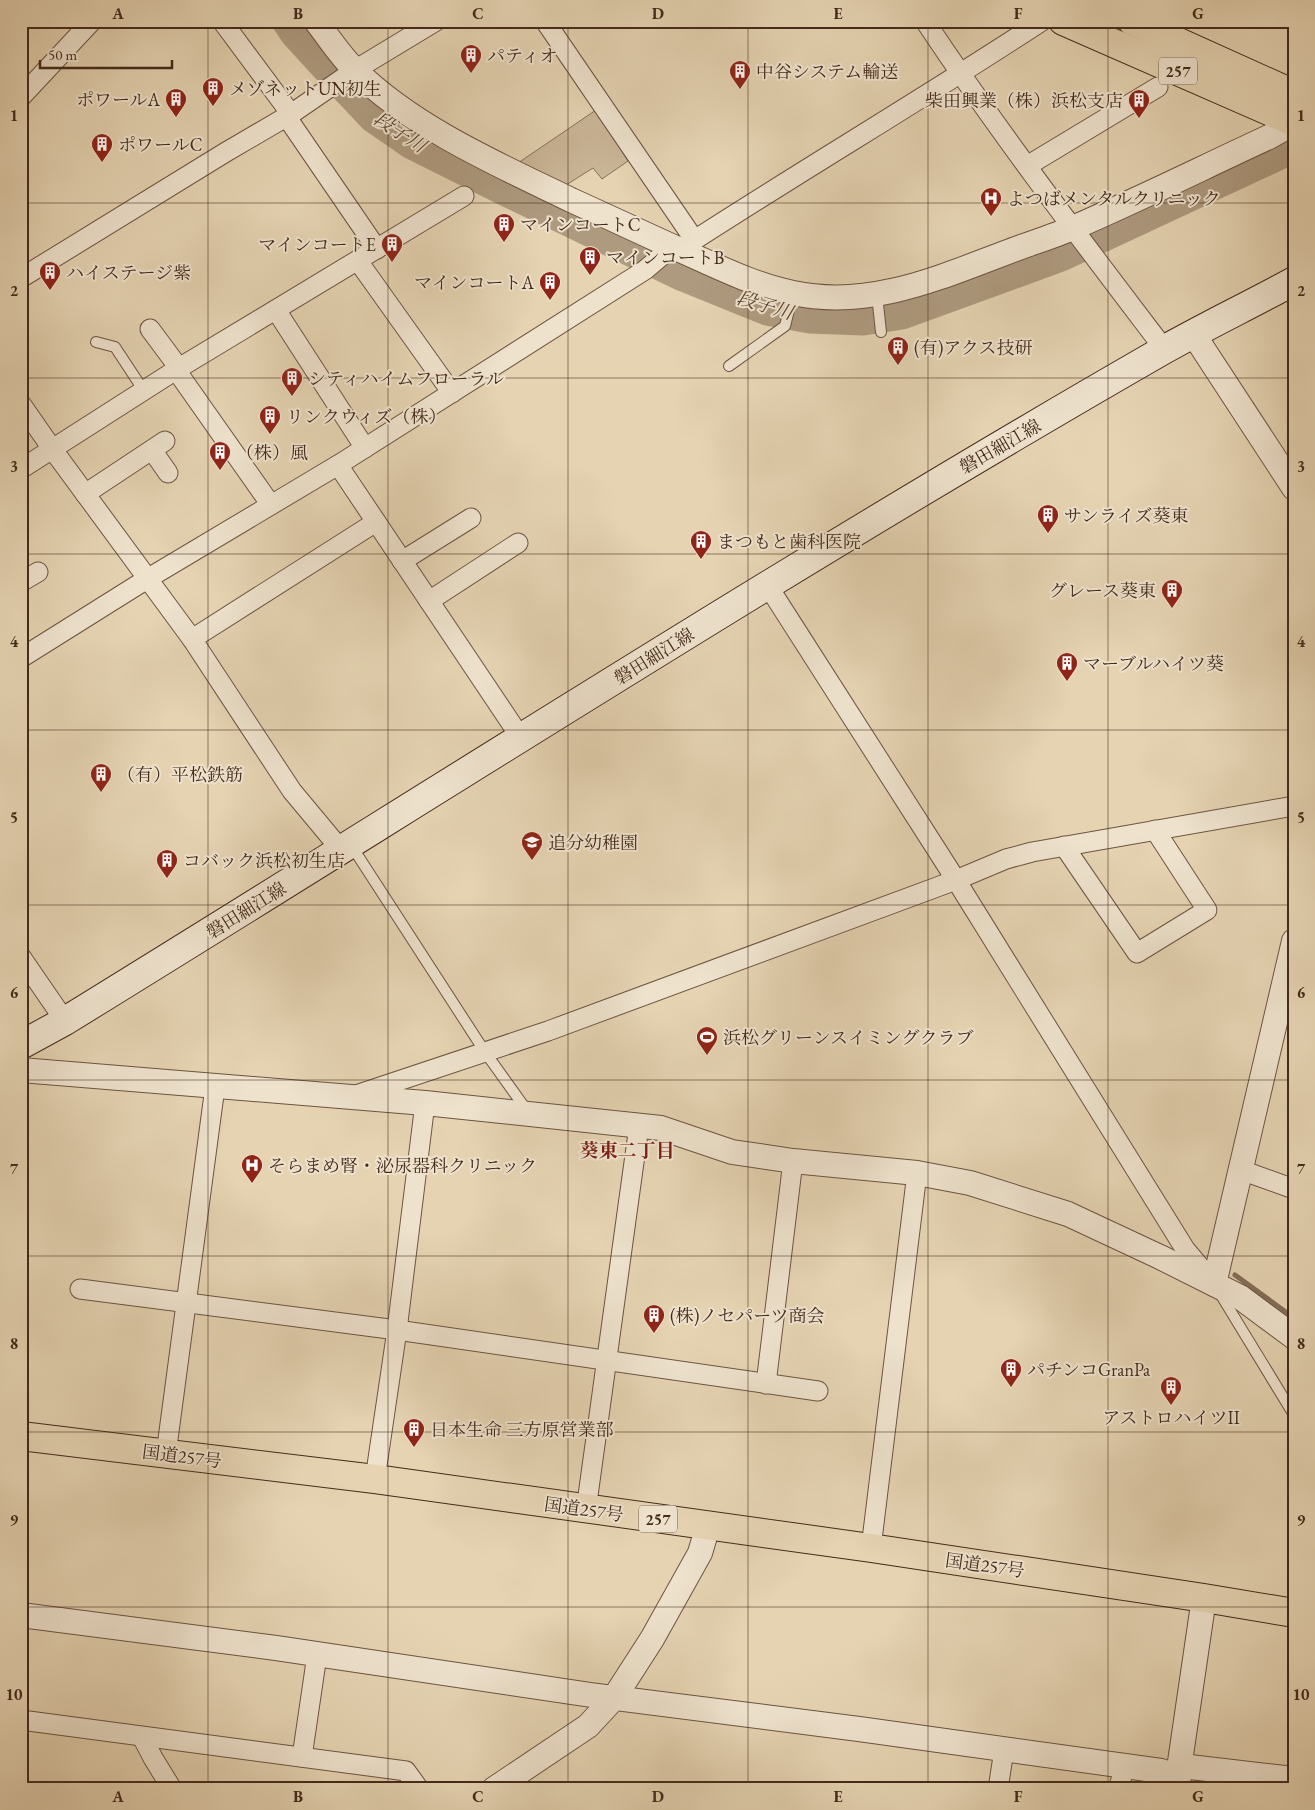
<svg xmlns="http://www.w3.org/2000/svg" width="1315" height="1810" viewBox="0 0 1315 1810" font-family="'EB Garamond','Noto Serif JP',serif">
<rect width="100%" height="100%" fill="#e5d3b2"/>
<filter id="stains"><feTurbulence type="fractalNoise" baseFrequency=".004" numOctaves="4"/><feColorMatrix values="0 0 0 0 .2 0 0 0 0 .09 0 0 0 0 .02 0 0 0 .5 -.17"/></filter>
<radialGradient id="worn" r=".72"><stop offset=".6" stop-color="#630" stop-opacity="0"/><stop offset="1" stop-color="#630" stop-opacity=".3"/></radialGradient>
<!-- green -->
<path fill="#cab698" stroke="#87705a" d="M596,110L628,161L602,179L593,168L566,185L518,163Z"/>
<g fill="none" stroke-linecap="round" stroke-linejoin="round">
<!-- stream -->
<path stroke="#846d57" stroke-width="5" d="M1235,1275L1294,1318"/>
<!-- river -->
<path stroke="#ae9a7f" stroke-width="31" d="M287,21L295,33L327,68L373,117L412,144L500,188L683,276L767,310L810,318L863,320L902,314L1061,256L1293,148"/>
<!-- service casing -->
<g stroke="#6c5441" stroke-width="12">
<g id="service">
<path d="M877,295L881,332"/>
<path d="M96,342L115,347L144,391"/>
<path d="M729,366L785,326L793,294"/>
<path d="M351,845L485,1052L528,1112"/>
<path d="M1219,1292L1294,1415"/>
</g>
</g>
<!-- minor casing -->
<g stroke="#6c5441" stroke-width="21">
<g id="minor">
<path d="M222,21L291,114"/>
<path d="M545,21L689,232L692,241"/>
<path d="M925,21C1000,134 1083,242 1165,350"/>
<path d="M21,97L92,21"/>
<path d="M286,116L377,249"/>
<path d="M1027,166L1158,87"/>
<path d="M679,250C799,172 923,99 1042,21"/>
<path d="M358,261L452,393"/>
<path d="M21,278L226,152L291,114L355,70L436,21"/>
<path d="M276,310L365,448"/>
<path d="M150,329L179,368"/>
<path d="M176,370L271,505"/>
<path d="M21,404L53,450L192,639L292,791L342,851"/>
<path d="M152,450L168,473"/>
<path d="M338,465L521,738"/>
<path d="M21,469L179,368L464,196"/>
<path d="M85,494L165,441"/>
<path d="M402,561L471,518"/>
<path d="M21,582L38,572"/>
<path d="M768,586L956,880L1185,1249L1211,1280"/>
<path d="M429,601L518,543"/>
<path d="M192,639L376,522"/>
<path d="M21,658L147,579L338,465L645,270L672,247"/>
<path d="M1064,846L1137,953L1207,910L1155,830"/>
<path d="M21,957L65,1021"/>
<path d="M356,1095L548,1031L956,880L1006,859L1032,852L1294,806"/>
<path d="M1241,1170L1294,1189"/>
<path d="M80,1289L397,1330L818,1391"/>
<path d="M766,1384L793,1161"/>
<path d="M166,1454L215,1087"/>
<path d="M375,1479L397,1330L425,1103"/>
<path d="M586,1510L639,1126"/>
<path d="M871,1548L917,1173"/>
<path d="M21,1720L406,1771L419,1789"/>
<path d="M142,1737L153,1758L172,1789"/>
<path d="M302,1757L317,1655"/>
<path d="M998,1789L1004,1750"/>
<path d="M1118,1789L1125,1767"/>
</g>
</g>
<!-- tertiary casing -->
<g stroke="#6c5441" stroke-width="26">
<g id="tertiary">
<path d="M316,21C329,38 341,57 356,71C414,128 499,165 571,200C613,219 655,239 698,258C729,272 759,286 793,293C868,309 936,279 1005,253C1028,244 1052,237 1075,227C1140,199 1204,167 1269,137L1294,123"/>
<path d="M1194,335L1294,488"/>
<path d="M21,1070L425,1103L661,1128L732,1152L793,1161L917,1173L970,1183L1068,1214L1160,1257L1240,1297L1294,1337"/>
<path d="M1214,1284L1294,941"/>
<path d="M21,1615L276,1648L591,1695L859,1729L1161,1771L1179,1777"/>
<path d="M1181,1766L1294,1779"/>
<path d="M494,1789L588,1726L614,1698L652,1639L700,1553L708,1526"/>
<path d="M1176,1789L1204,1598"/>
</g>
</g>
<!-- secondary casing -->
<g stroke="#442a1b" stroke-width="30">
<path id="secondary" d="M21,1045L65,1021C429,797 789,565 1160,352C1204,327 1250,305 1294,281"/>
</g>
<!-- trunk casing -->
<g stroke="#442a1b" stroke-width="30">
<g id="trunk">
<path d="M1063,21L1294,122"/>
<path d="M1132,21L1294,94"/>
<path d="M21,1436L375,1479L871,1548L1204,1598L1294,1613"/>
</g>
</g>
<!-- service -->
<use href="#service" stroke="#eee2cd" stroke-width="10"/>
<!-- minor -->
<use href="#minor" stroke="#eee2cd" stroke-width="19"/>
<!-- tertiary -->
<use href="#tertiary" stroke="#eee2cd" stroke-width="24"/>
<!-- secondary -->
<use href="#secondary" stroke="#eee2cd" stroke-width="28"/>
<!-- trunk -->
<use href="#trunk" stroke="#e5d3b2" stroke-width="28"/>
</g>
<!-- grid -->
<path fill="none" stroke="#442a1b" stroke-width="1" stroke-opacity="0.55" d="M208,21V1789M388,21V1789M568,21V1789M748,21V1789M928,21V1789M1108,21V1789M21,203H1294M21,378H1294M21,554H1294M21,730H1294M21,905H1294M21,1080H1294M21,1256H1294M21,1432H1294M21,1607H1294"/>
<!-- icons -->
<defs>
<g id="building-pin" transform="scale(1.125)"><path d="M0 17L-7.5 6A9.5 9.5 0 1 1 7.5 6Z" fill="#8f2418" stroke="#eee2cd"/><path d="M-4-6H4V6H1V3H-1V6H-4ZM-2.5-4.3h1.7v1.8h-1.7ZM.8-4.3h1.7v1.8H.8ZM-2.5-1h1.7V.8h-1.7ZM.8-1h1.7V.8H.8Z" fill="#fff"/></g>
<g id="hospital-pin" transform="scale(1.125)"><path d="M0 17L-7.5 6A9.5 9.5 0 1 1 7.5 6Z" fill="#8f2418" stroke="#eee2cd"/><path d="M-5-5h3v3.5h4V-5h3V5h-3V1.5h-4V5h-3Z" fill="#fff"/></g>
<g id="school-pin" transform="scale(1.125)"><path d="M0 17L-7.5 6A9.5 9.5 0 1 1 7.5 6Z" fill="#8f2418" stroke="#eee2cd"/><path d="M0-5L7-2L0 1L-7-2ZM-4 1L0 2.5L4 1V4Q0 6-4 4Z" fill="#fff"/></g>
<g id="stadium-pin" transform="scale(1.125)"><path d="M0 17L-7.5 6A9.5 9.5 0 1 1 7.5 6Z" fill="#8f2418" stroke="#eee2cd"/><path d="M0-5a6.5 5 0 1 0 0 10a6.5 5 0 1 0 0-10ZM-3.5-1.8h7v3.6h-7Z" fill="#fff"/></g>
</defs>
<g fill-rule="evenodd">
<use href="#building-pin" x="471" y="55"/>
<use href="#building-pin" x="740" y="71"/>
<use href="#building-pin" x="213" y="88"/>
<use href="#building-pin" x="176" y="99"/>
<use href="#building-pin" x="1139" y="100"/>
<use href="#building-pin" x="102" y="144"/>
<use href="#hospital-pin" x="991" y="198"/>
<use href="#building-pin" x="504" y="224"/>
<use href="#building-pin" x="392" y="244"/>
<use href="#building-pin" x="590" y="257"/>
<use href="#building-pin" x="50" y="272"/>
<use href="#building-pin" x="550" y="282"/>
<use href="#building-pin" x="898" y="347"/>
<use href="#building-pin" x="292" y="378"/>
<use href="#building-pin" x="270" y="416"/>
<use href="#building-pin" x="220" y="452"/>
<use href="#building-pin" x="1048" y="515"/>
<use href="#building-pin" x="701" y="541"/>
<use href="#building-pin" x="1172" y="590"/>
<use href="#building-pin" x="1067" y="663"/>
<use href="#building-pin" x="101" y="774"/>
<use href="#school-pin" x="532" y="842"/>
<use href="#building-pin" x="167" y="860"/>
<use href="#stadium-pin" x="707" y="1037"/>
<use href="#hospital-pin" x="252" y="1165"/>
<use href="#building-pin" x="654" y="1315"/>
<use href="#building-pin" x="1011" y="1369"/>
<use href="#building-pin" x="1171" y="1387"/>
<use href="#building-pin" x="414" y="1429"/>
</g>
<g text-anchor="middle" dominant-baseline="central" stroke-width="4" stroke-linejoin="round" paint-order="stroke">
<!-- shield labels -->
<g fill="#eee2cd" stroke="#776150" stroke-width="1">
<rect x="1159" y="57.5" width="38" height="27" rx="4"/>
<rect x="639" y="1505.5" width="38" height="27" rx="4"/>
</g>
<g font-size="16" font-weight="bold" fill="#442a1b">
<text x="1178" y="71">257</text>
<text x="658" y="1519">257</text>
</g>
<!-- poi labels -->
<g font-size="18" fill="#442a1b" stroke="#eee2cd" text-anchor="start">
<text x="487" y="55">パティオ</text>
<text x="756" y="71">中谷システム輸送</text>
<text x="229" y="88">メゾネットUN初生</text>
<text x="160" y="99" text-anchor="end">ポワールA</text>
<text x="1123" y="100" text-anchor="end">柴田興業（株）浜松支店</text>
<text x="118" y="144">ポワールC</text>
<text x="1007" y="198">よつばメンタルクリニック</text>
<text x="520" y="224">マインコートC</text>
<text x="376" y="244" text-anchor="end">マインコートE</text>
<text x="606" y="257">マインコートB</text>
<text x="66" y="272">ハイステージ紫</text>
<text x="534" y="282" text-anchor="end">マインコートA</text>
<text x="914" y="347">(有)アクス技研</text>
<text x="308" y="378">シティハイムフローラル</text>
<text x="286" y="416">リンクウィズ（株）</text>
<text x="236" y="452">（株）風</text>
<text x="1064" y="515">サンライズ葵東</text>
<text x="717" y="541">まつもと歯科医院</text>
<text x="1156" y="590" text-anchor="end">グレース葵東</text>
<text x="1083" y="663">マーブルハイツ葵</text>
<text x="117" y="774">（有）平松鉄筋</text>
<text x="548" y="842">追分幼稚園</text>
<text x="183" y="860">コバック浜松初生店</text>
<text x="723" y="1037">浜松グリーンスイミングクラブ</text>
<text x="268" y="1165">そらまめ腎・泌尿器科クリニック</text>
<text x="670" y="1315">(株)ノセパーツ商会</text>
<text x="1027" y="1369">パチンコGranPa</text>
<text x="1171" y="1417" text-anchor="middle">アストロハイツII</text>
<text x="430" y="1429">日本生命 三方原営業部</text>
</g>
<!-- street labels -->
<g font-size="18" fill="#442a1b" stroke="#eee2cd">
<text transform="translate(1000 446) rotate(-30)">磐田細江線</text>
<text transform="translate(654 656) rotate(-32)">磐田細江線</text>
<text transform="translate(246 910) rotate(-32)">磐田細江線</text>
<text transform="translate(182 1456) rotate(7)">国道257号</text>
<text transform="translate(584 1509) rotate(8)">国道257号</text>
<text transform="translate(985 1565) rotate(8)">国道257号</text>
</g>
<!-- water labels -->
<g font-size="19" font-style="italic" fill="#5e4634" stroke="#eee2cd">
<text transform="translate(400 132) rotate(33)">段子川</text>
<text transform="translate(765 305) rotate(17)">段子川</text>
</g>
<!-- neighbourhood labels -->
<g font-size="19" font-weight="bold" fill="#7a1f14" stroke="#eee2cd">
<text x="627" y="1150">葵東二丁目</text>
</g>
</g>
<!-- margin -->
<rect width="1315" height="1810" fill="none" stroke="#e5d3b2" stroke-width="55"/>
<!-- scale -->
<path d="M40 60v8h132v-8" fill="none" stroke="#442a1b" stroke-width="2.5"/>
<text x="48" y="60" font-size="15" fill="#442a1b" stroke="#eee2cd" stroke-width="4" paint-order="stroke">50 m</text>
<rect x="28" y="28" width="1260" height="1754" fill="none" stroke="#442a1b" stroke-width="2"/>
<g font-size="16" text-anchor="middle" font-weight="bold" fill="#442a1b">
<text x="118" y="19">A</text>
<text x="298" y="19">B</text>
<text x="478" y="19">C</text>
<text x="658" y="19">D</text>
<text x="838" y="19">E</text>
<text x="1018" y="19">F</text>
<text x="1198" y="19">G</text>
<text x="14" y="121">1</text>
<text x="1301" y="121">1</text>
<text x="14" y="296">2</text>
<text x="1301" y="296">2</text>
<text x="14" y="472">3</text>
<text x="1301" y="472">3</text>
<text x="14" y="647">4</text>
<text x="1301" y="647">4</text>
<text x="14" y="823">5</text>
<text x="1301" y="823">5</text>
<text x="14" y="998">6</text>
<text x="1301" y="998">6</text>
<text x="14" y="1174">7</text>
<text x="1301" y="1174">7</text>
<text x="14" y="1349">8</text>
<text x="1301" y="1349">8</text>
<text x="14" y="1525">9</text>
<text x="1301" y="1525">9</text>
<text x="14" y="1700">10</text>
<text x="1301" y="1700">10</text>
<text x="118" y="1802">A</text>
<text x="298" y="1802">B</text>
<text x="478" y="1802">C</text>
<text x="658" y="1802">D</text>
<text x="838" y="1802">E</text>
<text x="1018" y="1802">F</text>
<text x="1198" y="1802">G</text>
</g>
<rect width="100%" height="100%" filter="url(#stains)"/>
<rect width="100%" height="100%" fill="url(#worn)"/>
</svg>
